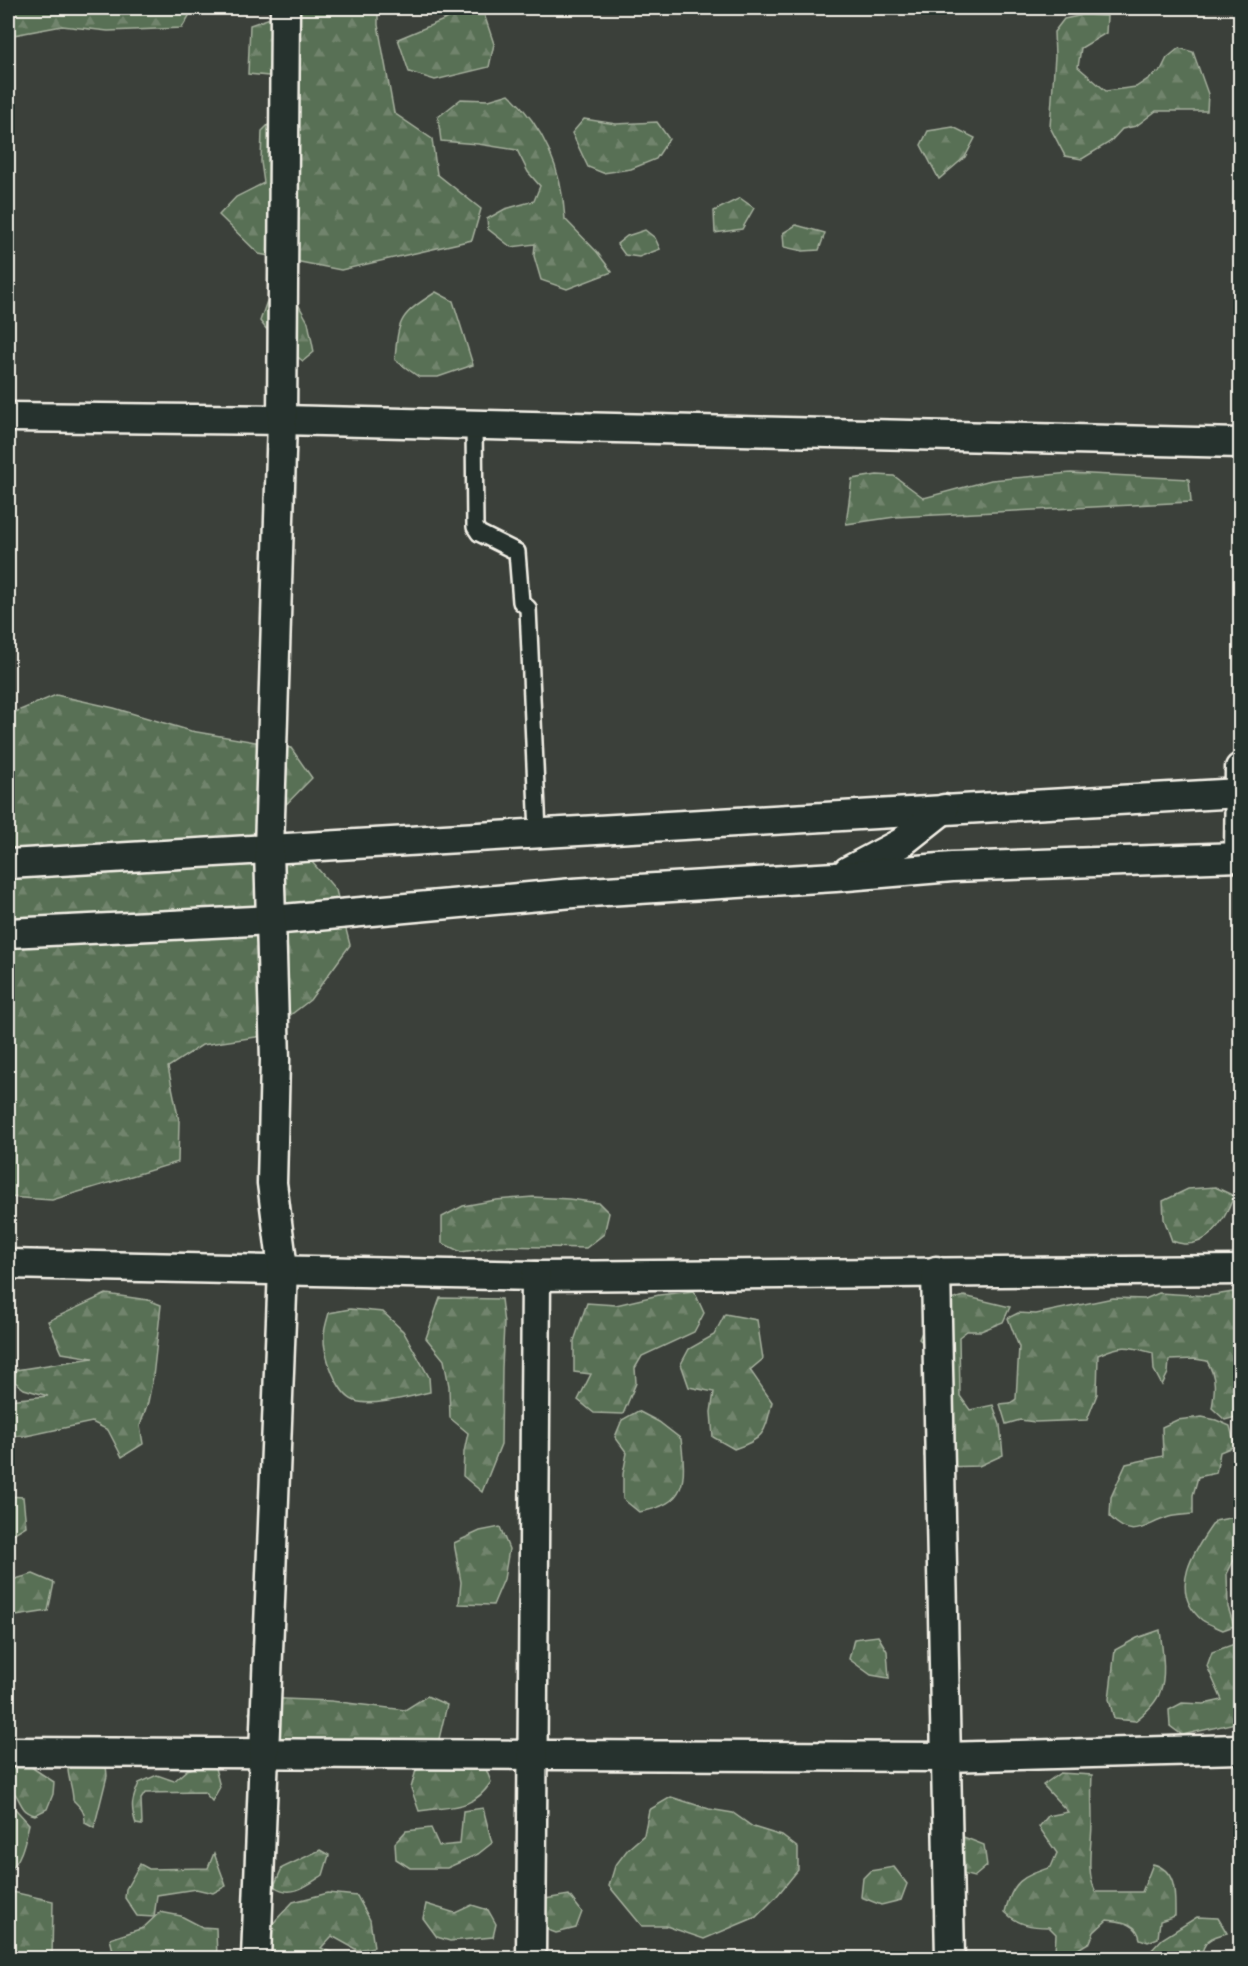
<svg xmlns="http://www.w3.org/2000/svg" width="1248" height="1966" viewBox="0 0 1248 1966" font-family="'Playpen Sans',sans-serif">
<defs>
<pattern id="forest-firs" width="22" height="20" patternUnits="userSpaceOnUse" patternTransform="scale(1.5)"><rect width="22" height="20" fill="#586f54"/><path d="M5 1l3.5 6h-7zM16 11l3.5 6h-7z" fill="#71846d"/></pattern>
</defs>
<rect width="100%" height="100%" fill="#3b403a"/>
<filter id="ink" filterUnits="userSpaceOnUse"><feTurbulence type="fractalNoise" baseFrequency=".0167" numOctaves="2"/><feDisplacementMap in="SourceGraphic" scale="12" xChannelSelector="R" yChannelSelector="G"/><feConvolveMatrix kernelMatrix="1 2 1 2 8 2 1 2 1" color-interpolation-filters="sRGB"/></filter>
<g filter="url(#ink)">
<!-- forest -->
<g fill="url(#forest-firs)" stroke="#a6b09e" stroke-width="1.5">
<path d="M15,8H187L189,16L182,28L108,31L62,26L8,36V12Z"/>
<path d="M299,8H378V25L394,113L432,139L437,174L481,209L472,240L341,270L259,254L219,215L236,197L264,183L261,162L262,131L290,103L279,77L248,74L250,25Z"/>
<path d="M483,11L494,44L489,67L435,80L409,72L398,39L451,17Z"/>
<path d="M1083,15L1107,16L1106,33L1081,48L1078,67L1106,91L1136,87L1161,70L1167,58L1179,48L1193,52L1208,94L1207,111H1156L1136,126L1122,129L1110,142L1082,159L1065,156L1050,127L1055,56L1054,32L1064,19Z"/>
<path d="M509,94C545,128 562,170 565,219L597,252L612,272L567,289L541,280L534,256L535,244L511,247L488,229L487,219L505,209L534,201L540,186L528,172L517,150L478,144L441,141L438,117L461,99L489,100Z"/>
<path d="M584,119L616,124L657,122L669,139L656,159L631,169L603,173L588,167L572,133Z"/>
<path d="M953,127L975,138L965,157L939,179L921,145L928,131Z"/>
<path d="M740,198L754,208L742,229L715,233L714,211Z"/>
<path d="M796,225L825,233L819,250L803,251L784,247L783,233Z"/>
<path d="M645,230L655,238L660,249L639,257L625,255L617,244L627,236Z"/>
<path d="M436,292L453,301L473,365L438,377H419L395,360C398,318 400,315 436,292Z"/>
<path d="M294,297L308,322L314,352L303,361L275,340L260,321L267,301Z"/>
<path d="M1071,473L1189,479L1191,502L895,517L846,524L852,479L877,475L894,476L924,498L991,480Z"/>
<path d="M56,695L114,708L191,731L291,748L312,778L258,833L294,841L336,890L350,945L310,1000L263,1036L202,1045L168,1067L179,1121L178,1162L52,1200L8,1197V715Z"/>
<path d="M1215,1187L1234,1196C1226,1217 1212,1244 1186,1244C1181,1244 1176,1242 1172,1241L1164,1219L1163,1201L1188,1189Z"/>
<path d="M533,1197L569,1199L599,1203L609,1213L604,1234L586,1248L500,1246L461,1252L442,1243V1217L463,1206L496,1200Z"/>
<path d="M694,1291L704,1313L694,1332L642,1356L635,1368L636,1383L623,1414L594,1413L578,1400L591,1374L574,1372V1341L587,1303L616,1305L659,1295Z"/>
<path d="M1240,1291V1416L1225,1420L1212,1408C1215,1390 1217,1378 1207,1361L1195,1359L1169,1360L1168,1373L1162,1385L1154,1370L1153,1353C1128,1346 1122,1344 1098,1355L1097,1394L1087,1420L1035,1422L1020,1420L1006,1424L1000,1404L1010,1403L1016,1399L1019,1347L1008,1318L1018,1313L1036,1314L1113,1298L1145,1299L1159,1293L1208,1296Z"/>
<path d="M106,1294L148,1300L161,1305L153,1377L148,1402L140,1426L143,1444L122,1457L108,1430L92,1422L26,1436H8V1400L48,1396L24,1389L15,1382L16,1370L93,1358L62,1353L48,1321Z"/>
<path d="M964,1296L1010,1307L1003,1322L981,1331H967L959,1337L960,1396L970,1410L993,1405L1000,1425L1003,1455L979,1466L942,1467L924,1456L933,1352L919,1339L927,1320L940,1304Z"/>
<path d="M440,1298L501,1299L504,1324L502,1368L501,1444L482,1492L463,1476L464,1452L468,1433L450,1418L449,1386L444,1360L426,1338Z"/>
<path d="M350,1309L383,1312L403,1331L429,1377L430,1392C412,1396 372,1407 355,1401C337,1395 323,1353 324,1336C324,1329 327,1320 329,1313Z"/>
<path d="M725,1314L757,1320L763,1359L750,1370L772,1402C765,1432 765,1439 734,1449L713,1437L711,1412L714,1392L689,1387L681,1364L689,1349L714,1335Z"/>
<path d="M638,1411L659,1422L681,1439C686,1481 688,1504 639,1512L623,1499V1474L627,1453L615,1437L622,1420Z"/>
<path d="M1202,1417L1216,1420L1230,1426L1235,1446L1220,1452L1216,1473L1198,1477L1193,1495V1514C1185,1515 1177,1515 1169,1517C1143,1525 1134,1541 1110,1517L1111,1497L1126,1464L1163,1456L1162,1427L1177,1420Z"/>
<path d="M8,1496L23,1497L26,1526L8,1537Z"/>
<path d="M1240,1516V1560H1234L1227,1574L1228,1607L1234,1626L1223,1630C1217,1627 1208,1624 1202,1620C1167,1590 1194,1550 1215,1521Z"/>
<path d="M500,1527L509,1549L504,1579L493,1605L459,1604L461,1582L454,1543L480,1531Z"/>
<path d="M33,1574L54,1583L48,1611L16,1616L8,1609V1581Z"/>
<path d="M1160,1630C1162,1648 1167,1675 1160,1692C1156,1704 1144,1714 1135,1721L1114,1719L1109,1699L1115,1650L1137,1638Z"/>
<path d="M878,1636L887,1651L889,1678L871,1675L849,1659L854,1639Z"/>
<path d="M1240,1642V1722L1182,1735L1170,1726L1169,1710L1182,1703L1204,1704L1222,1700L1207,1666L1212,1652Z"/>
<path d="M427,1696L447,1705L439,1739L423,1746L348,1739L296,1748L255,1733L249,1713L262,1698L331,1701L405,1710Z"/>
<path d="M77,1764L106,1765L107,1776L94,1828L85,1823C86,1812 80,1807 73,1800C73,1790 69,1781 68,1770Z"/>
<path d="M484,1764L491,1782C473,1811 450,1806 419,1811L411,1788L416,1770Z"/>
<path d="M28,1765L54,1782L53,1794L47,1809L35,1815C16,1810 23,1795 8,1789V1771L16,1766Z"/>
<path d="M201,1766L215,1768L220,1787L212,1801L204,1792L145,1793L141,1799L142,1825L136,1824C130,1806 132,1800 139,1783L157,1775L174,1781L187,1770Z"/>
<path d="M1060,1773L1092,1775C1091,1791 1092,1806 1092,1822C1092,1844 1085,1872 1096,1892H1142L1153,1864C1177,1870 1175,1894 1175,1916L1160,1921L1158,1938L1148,1942L1140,1939C1137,1922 1121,1922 1107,1920L1094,1932L1090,1942L1065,1957L1055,1951L1056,1934L1049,1927C1031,1927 1018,1925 1005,1912C1013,1880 1022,1877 1051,1867L1057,1853L1039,1827L1048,1816L1068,1812L1043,1785Z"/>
<path d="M671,1797L709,1809L733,1813L753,1827L782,1836L798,1848V1870L776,1897L756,1917L704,1939L666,1926H642L609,1886L615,1866L628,1849L644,1835L649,1810Z"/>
<path d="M8,1801L29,1824C25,1841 22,1860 8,1872Z"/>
<path d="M483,1808L492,1843L478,1854L447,1868H410L396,1859L395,1843L406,1831L431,1828L439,1846L460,1844L463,1811Z"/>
<path d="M961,1836L984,1845L987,1866L974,1877L954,1872Z"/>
<path d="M320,1850L329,1855L323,1875C308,1885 291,1899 274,1886L282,1868Z"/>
<path d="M214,1853L226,1886L213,1893L196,1889L157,1895L154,1917L137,1916L125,1898L126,1889L140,1864L149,1869L208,1868Z"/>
<path d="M894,1867L907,1884L901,1900L881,1905L861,1897L863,1878L870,1871Z"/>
<path d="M8,1891L53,1901L52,1958H8Z"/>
<path d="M328,1893L357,1896L370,1920L374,1947L357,1950L332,1936L321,1948L344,1958H253V1954L276,1920L293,1902Z"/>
<path d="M569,1895L582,1912L576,1928L556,1933L535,1925L545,1899Z"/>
<path d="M426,1904L455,1913L472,1905L488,1910L496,1924L493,1937L450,1941L437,1937L423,1918Z"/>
<path d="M160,1912L181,1916L202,1927L216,1928L217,1958H115L110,1939L143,1928Z"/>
<path d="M1197,1917L1218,1918L1227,1933C1210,1937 1203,1941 1201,1958H1153L1149,1953L1162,1939Z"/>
</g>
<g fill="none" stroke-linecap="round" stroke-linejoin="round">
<!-- service casing -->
<g stroke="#f4f1e8" stroke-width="20">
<path id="service" d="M474,424L475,527L479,533L517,552L521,602L528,608L538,832"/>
</g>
<!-- minor casing -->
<g stroke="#f4f1e8" stroke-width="33">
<g id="minor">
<path d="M8,417L282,420L1240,443"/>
<path d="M1239,857L1240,768"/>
<path d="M8,864L1240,793"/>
<path d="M848,871L901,843L944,809"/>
<path d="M8,933L272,920L573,893L835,877L952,867L1240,857"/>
<path d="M8,1264L536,1276L1240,1270"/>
<path d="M936,1271L950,1958"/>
<path d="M8,1752L945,1757L1240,1749"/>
<path d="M256,1958L283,1269L272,1183L275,1060L269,850L282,420L285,8"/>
<path d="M531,1958L536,1276"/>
</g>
</g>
<!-- service -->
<use href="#service" stroke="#26332d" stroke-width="15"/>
<!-- minor -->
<use href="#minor" stroke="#26332d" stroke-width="28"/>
</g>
</g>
<!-- margin -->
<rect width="1248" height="1966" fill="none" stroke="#26332d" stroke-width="30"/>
<rect x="15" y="15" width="1218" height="1936" fill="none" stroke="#f4f1e8" stroke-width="2" filter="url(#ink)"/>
</svg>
